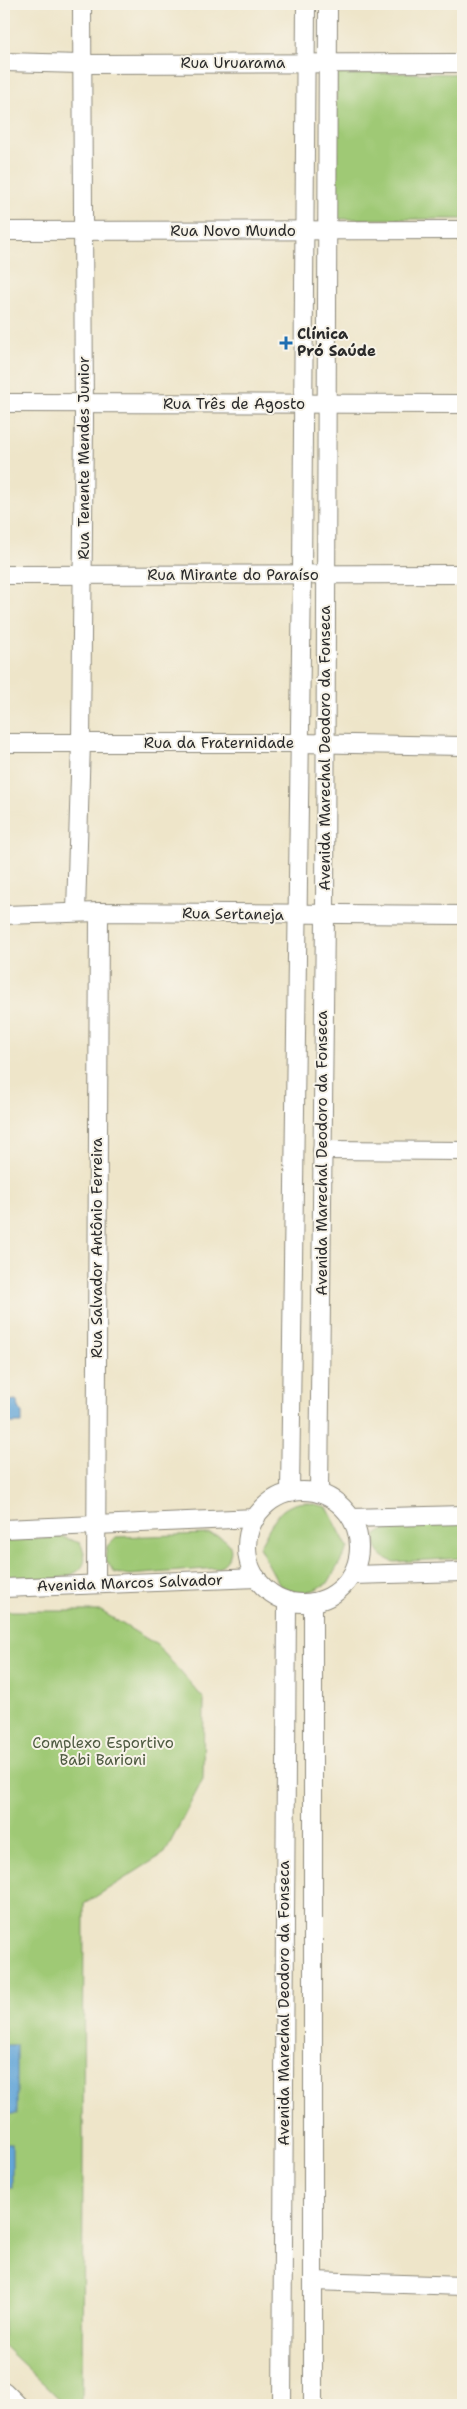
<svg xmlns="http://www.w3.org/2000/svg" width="467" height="2409" viewBox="0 0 467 2409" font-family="'Shantell Sans',sans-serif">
<rect width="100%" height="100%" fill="#f7f3e8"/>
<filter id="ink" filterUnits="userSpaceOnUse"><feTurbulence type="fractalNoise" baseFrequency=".02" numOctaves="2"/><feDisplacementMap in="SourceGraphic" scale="10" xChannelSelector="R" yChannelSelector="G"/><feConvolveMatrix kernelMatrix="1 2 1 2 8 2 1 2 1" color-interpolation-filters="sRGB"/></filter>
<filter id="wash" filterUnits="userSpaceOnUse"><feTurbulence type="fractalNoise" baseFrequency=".0096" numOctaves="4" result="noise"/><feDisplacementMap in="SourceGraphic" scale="20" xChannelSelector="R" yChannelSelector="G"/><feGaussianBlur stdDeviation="1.12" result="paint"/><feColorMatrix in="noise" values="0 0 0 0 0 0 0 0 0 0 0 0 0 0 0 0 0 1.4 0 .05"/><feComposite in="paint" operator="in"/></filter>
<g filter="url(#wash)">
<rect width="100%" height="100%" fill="#eee5c9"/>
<!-- green -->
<g fill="#9fc975" stroke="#657a50">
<path d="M336,72L463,74V219H337Z"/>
<path d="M305,1502L327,1507L348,1548L328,1583L312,1591L297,1593L280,1586L259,1547C272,1525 276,1505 305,1502Z"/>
<path d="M463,1522V1558L394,1562C382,1558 372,1549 376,1535L390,1526Z"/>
<path d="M209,1534C233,1537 239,1555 218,1568L130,1575L115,1573L105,1559L107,1546L116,1537Z"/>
<path d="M62,1537L80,1543C104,1587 29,1579 4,1580V1540Z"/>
<path d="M4,1611H101L157,1645L204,1699L203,1779L165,1853L84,1904L82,2405H66L4,2346Z"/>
</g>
<!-- water -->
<g fill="#64a6d8" stroke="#486882">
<path d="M16,1400L22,1414V1423H8V1401Z"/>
<rect x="4" y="2045" width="13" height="69"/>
<rect x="4" y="2144" width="8" height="43"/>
</g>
</g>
<g filter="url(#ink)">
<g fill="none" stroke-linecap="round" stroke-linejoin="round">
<!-- minor casing -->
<g stroke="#8c887a" stroke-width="20">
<g id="minor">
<path d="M4,62L81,64L463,63"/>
<path d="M4,231L463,230"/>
<path d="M4,403L463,404"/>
<path d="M4,575L463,574"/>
<path d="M4,743H298L463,746"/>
<path d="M76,912L81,742L84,419L82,4"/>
<path d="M4,915L99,912L463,915"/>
<path d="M322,1150L463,1151"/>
<circle cx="303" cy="1547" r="56"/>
<path d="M290,1493L302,575L306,4"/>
<path d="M319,1493L325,915L328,4"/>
<path d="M351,1518L463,1515"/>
<path d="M4,1529L256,1518"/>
<path d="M352,1575L463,1572"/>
<path d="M96,1584L99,912"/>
<path d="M4,1588L257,1578"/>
<path d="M313,2281L463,2286"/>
<path d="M4,2391L18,2405"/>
<path d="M282,2405L287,1601"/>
<path d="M313,2405V1602"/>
</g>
</g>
<!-- minor -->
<use href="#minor" stroke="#fff" stroke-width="18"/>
</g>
</g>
<!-- markers -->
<path fill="#1f6fb2" stroke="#f7f3e8" stroke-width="2" d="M283.5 335.5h5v5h5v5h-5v5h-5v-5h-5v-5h5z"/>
<g text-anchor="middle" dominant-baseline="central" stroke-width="4" stroke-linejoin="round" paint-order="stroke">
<!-- street labels -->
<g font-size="15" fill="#2b2b2b" stroke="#f7f3e8">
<text x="233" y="63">Rua Uruarama</text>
<text x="233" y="231">Rua Novo Mundo</text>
<text x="234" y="404">Rua Três de Agosto</text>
<text transform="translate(84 458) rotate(-90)">Rua Tenente Mendes Junior</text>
<text x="233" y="575">Rua Mirante do Paraíso</text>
<text x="219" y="743">Rua da Fraternidade</text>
<text transform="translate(325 748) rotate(-90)">Avenida Marechal Deodoro da Fonseca</text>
<text transform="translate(233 914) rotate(1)">Rua Sertaneja</text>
<text transform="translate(322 1153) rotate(-90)">Avenida Marechal Deodoro da Fonseca</text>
<text transform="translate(97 1248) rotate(-90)">Rua Salvador Antônio Ferreira</text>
<text transform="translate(130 1583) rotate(-2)">Avenida Marcos Salvador</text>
<text transform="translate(284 2003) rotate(-90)">Avenida Marechal Deodoro da Fonseca</text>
</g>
<!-- poi labels -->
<g font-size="15" font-weight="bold" fill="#2b2b2b" stroke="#f7f3e8" text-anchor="start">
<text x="297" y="334">Clínica<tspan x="297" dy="17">Pró Saúde</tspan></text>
</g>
<!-- park labels -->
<g font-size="15" fill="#4e5a41" stroke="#f7f3e8">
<text x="103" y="1743">Complexo Esportivo<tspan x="103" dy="17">Babi Barioni</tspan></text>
</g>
</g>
<!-- margin -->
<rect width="467" height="2409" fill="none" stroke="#f7f3e8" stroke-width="20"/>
</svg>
